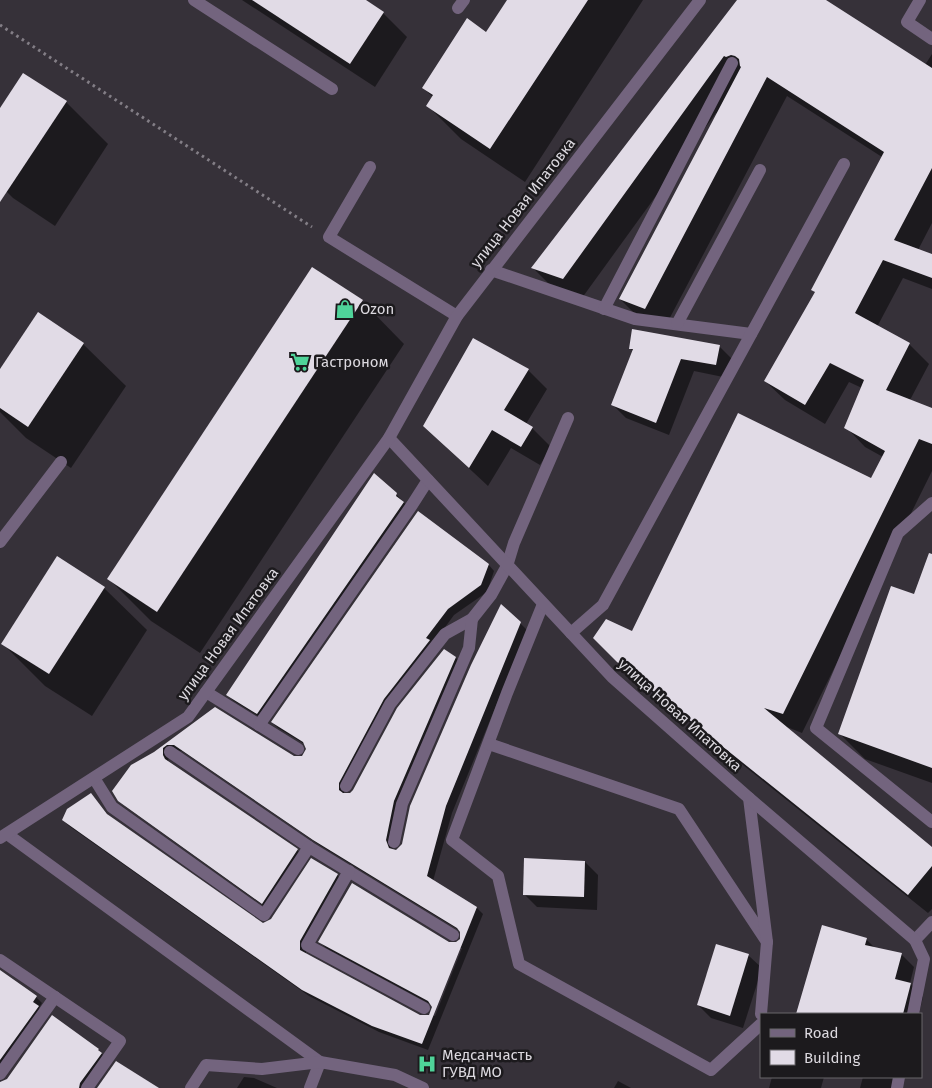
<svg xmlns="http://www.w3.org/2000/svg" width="932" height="1088" viewBox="0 0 932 1088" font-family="'Fira Sans',sans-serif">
<rect width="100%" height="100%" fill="#363139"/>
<!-- shadow -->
<g fill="#0007" fill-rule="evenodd">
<path d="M242,0H364L383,13L407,37L375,87Z"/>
<path d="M509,0H643L525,182L461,139L428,106L433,97L423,88L487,33Z"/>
<path d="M739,0H824L925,65L932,54V223L918,250L932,255V289L903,278L877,327L909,344L929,364L910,400L932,409V471L802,733L787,727L932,849V909L928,913L638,681L595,638L633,633L871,479L883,457L865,447L846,427L862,388L849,382L825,424L785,400L765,381L816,293L812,289L882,157L787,96L665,327L640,319L620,299L718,114L716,113L582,298L552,287L533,268Z"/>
<path d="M66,102L108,144L55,226L13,198L0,185V111Z"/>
<path d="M362,301L404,344L200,653L151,621L109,579Z"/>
<path d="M38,314L83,344L126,386L71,468L26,438L0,412V371Z"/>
<path d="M719,346L732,359L728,378L694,371L669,435L626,418L613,405L634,352L630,348Z"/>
<path d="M528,370L547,389L526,424L532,428L551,447L540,465L511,448L488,486L444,445Z"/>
<path d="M396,494L410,509L263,719L234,701L227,695Z"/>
<path d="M488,564L494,571L487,592L454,615L432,645L389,705L344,789V795L350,794L456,658L462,664L392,847L393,850L396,851L403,845L520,623L527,630L452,813L433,881L477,908L483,914L428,1050L379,1032L309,996L69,826L63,820L91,794L110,817L263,924L272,920L337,875L343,881L306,948V954L420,1016H429L433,1007L432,1005L326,948L320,942L457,944L461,939L462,932L321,846L182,751L173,750L169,754L168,762L297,850L303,856L268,909L126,807L119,801L155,753L215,708L293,757H303L308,749L306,745L278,728L272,722ZM459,948H462L435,1016L432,1015Z"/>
<path d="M932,568V783L865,759L840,734Z"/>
<path d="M104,588L147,630L92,716L45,686L3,644Z"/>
<path d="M585,862L598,875L597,910L537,907L524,894Z"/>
<path d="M823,927L866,939L876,949L901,954L914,967L910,983L923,997L919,1014H797Z"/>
<path d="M717,946L749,956L762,968L743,1028L711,1018L698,1005Z"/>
<path d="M0,971L36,997L42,1003L39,1008L44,1013L0,1075Z"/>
<path d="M98,1050L104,1056L87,1088H0V1083Z"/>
<path d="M244,1077L254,1078L277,1088H237Z"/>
<path d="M772,1077H824L821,1088H769Z"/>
<path d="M863,1077H903L900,1088H860Z"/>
<path d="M618,1081L631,1088H614Z"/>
</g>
<!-- building -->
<g fill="#e1dbe6">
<path d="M252,0H366L384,12L350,64Z"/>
<path d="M507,0H588L490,149L426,106L433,95L422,88L467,18L486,32Z"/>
<path d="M737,0H826L932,68V168L894,240L932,254V278L883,260L855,313L910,343L886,390L932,408V444L919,439L783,714L764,708L932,847V866L908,895L617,662L593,638L606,619L632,631L738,413L871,478L885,451L844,428L864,380L830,363L805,405L764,381L815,292L811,290L884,152L767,77L645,309L619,299L741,67L740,66L739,59L735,56L731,55L726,57L724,56L563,279L531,268Z"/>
<path d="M23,73L67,101L0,202V108Z"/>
<path d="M312,267L363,300L157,612L107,579Z"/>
<path d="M38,312L84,343L28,427L0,408V369Z"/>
<path d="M632,329L720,345L716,365L681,359L656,423L611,405L633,349H629Z"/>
<path d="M473,338L529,369L504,410L533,427L521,447L492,430L469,468L423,426Z"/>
<path d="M374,473L397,493L396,496L404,502L257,714L226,695Z"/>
<path d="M418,511L489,564L481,585L448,609L426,638L430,640L384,699L339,783V790L343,793H350L353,790L397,708L444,649L456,657L394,801L386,840L389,848L396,850L402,844L410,806L471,665L501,604L521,622L446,806L427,876L477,907L422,1044L372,1026L302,990L62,820L67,809L91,793L107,814L263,923L271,919L311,858L338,874L300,941V950L420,1015H429L432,1007L428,1001L318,942L352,883L449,942H456L460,939V932L457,928L313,840L174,745H167L163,748V755L165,759L298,849L262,904L118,801L112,791L131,765L154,752L215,707L294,756H302L306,749L303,742L271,722Z"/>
<path d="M929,553L932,554V768L838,734L891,586L914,594Z"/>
<path d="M57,556L105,587L49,674L1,644Z"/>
<path d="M524,858L585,861L584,897L523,895Z"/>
<path d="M822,925L867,938L865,945L902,953L895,979L911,983L903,1014H796Z"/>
<path d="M716,944L749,954L730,1016L697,1005Z"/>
<path d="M0,970L37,996L33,1002L39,1006L0,1060Z"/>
<path d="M52,1015L99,1049L98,1050L102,1053L80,1083L79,1088H0V1082L7,1079Z"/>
<path d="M116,1061L159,1088H97Z"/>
</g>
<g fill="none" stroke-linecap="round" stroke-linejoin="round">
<!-- path -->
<path stroke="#837e86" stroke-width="3" stroke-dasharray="2.5 4" stroke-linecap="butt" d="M0,25L312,227"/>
<!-- lane -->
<g stroke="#73647e" stroke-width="12">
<path d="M194,0L332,89"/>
<path d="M920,0L907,22L932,39"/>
<path d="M458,8L464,0"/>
<path d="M370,167L329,237L457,316"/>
<path d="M491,270L635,319L751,334"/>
<path d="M604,309L732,63"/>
<path d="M677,324L760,170"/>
<path d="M932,503L898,533L816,728L932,822"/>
<path d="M0,542L61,462"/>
<path d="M543,604L507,693L452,840L498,876L519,964L711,1070L761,1024"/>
<path d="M571,633L603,605L844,164"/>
<path d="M206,692L298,749"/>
<path d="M259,725L412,505L428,480"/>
<path d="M489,744L679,809L767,942"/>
<path d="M170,752L309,847L453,935"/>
<path d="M94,778L112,807L264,915L309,847"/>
<path d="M346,786L390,704L445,634L472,619L491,595L507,566L514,543L568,418"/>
<path d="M749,798L767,942L761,1014"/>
<path d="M7,834L320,1062L310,1088"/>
<path d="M394,842L402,804L469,648L472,619"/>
<path d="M349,871L307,945L424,1008"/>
<path d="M915,940L932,922"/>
<path d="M0,960L120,1041L87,1088"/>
<path d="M0,1074L55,997"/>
<path d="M191,1088L206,1065L262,1069L320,1062L395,1075L423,1088"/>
</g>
<!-- street -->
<g stroke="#73647e" stroke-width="12">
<path d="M389,438L612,677L749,798L915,940L924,959L913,1014"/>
<path d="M0,838L188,717L389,438L457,316L700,0"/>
<path d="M897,1088L899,1077"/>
</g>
</g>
<!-- icons -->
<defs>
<g id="shop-bare" transform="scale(1.5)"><path d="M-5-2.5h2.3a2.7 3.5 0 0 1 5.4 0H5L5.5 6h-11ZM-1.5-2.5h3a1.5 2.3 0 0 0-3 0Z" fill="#4fd399" stroke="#1c1a1d" stroke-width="2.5" paint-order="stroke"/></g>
<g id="supermarket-bare" transform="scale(1.5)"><path d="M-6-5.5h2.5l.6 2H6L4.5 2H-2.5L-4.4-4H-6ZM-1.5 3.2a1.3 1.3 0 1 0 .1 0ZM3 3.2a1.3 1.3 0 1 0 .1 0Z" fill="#4fd399" stroke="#1c1a1d" stroke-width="2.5" paint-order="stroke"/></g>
<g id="hospital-bare" transform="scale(1.5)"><path d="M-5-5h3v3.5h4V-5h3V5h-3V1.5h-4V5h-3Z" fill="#4fd399" stroke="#1c1a1d" stroke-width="2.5" paint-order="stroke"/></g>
</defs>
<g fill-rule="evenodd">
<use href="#shop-bare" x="345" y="309"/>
<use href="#supermarket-bare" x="300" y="362"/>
<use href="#hospital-bare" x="427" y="1064"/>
</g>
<g text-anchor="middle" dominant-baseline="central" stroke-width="5" stroke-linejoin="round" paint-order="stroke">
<!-- street labels -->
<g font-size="15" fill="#dcd9df" stroke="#1c1a1d">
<text transform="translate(523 203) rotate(-52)">улица Новая Ипатовка</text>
<text transform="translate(228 634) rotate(-54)">улица Новая Ипатовка</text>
<text transform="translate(680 715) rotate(42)">улица Новая Ипатовка</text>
</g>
<!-- poi labels -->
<g font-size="15" fill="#dcd9df" stroke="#1c1a1d" text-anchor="start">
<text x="360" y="309">Ozon</text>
<text x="315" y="362">Гастроном</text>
<text x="442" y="1055">Медсанчасть<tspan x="442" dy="17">ГУВД МО</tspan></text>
</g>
</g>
<!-- legend -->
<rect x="760" y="1013" width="162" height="65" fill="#1c1a1d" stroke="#69666b"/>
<rect x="770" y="1029" width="25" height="8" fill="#73647e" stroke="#69666b"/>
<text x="804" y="1038" font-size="15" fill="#dcd9df">Road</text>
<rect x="770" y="1050" width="25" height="15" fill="#e1dbe6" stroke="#69666b"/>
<text x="804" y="1063" font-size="15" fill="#dcd9df">Building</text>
</svg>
